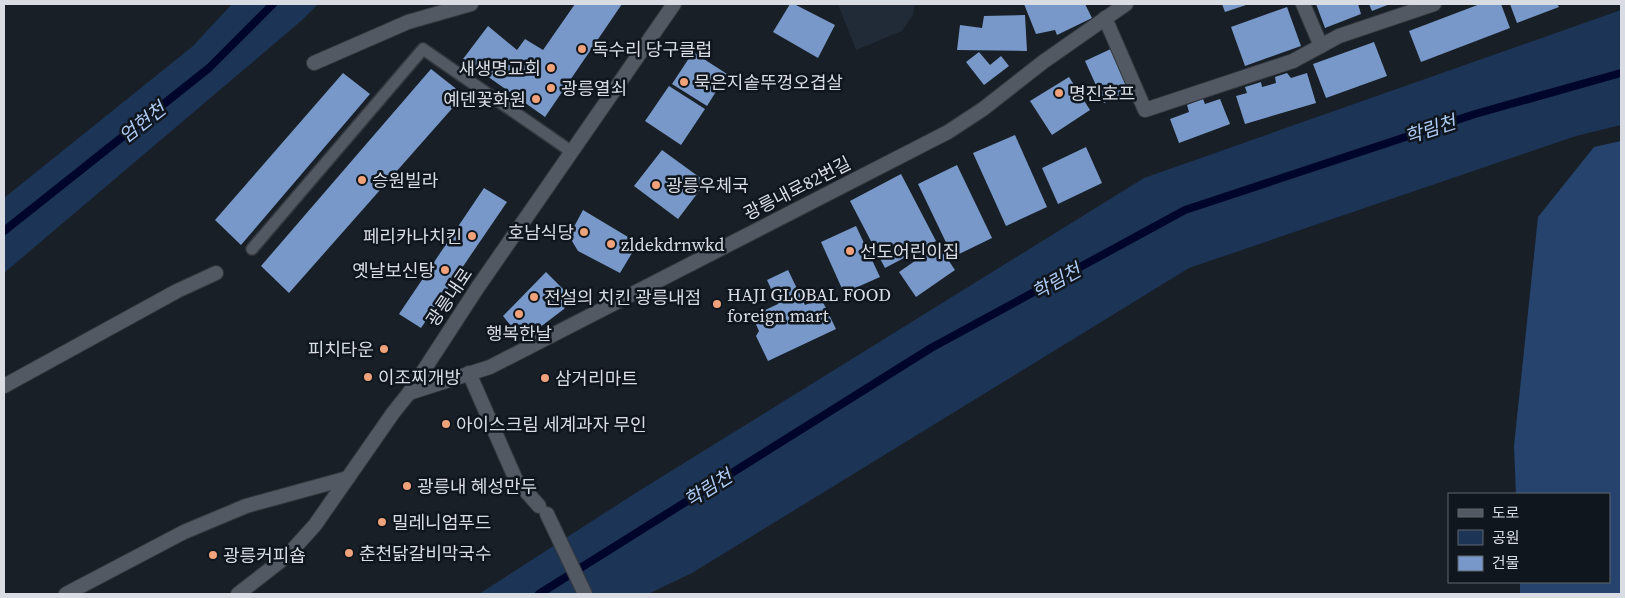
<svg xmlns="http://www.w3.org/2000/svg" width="1625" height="598" viewBox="0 0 1625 598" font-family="'Source Serif 4','Noto Sans KR',serif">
<rect width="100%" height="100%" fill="#191f27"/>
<!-- built -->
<path fill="#212a37" d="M838,4H915L913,15L902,31L856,50Z"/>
<!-- green -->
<g fill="#1c3456">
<path d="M232,4H318L301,21L4,273V198L193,46Z"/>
<path d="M1621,10V125L1576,136L1189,268L692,573L648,594H479L634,494L1144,178Z"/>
</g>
<!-- forest -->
<path fill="#25436d" d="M1621,141V594H1520V582H1609V494H1516L1514,446L1538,217L1594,147Z"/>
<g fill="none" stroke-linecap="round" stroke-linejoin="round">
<!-- stream -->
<g stroke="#00062b" stroke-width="8">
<path d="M4,231L209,68L273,4"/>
<path d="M539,594L931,348L1185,210L1475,114L1621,73"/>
</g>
</g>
<!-- building -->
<g fill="#7798c8">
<path d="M575,4H622L545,117L463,59L488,26L517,50L525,39L543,50Z"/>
<path d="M790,4H794L835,25L818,58L773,32Z"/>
<path d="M1024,4H1085L1092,18L1057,35L1055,30L1036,34Z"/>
<path d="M1222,4H1249L1225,12Z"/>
<path d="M1316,4H1358L1361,14L1325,28Z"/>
<path d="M1369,4H1390L1372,11Z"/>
<path d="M1480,4H1501L1510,28L1421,62L1409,31Z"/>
<path d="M1510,4H1557L1559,7L1517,23Z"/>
<path d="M1287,7L1301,46L1245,66L1231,27Z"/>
<path d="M1025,15L1027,51L957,50L960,25L982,28L984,16Z"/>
<path d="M1374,42L1387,76L1326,98L1313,64Z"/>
<path d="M1115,47L1134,89L1104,103L1085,61Z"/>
<path d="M693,52L727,74L707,106L672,84Z"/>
<path d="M979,52L990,65L1001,56L1009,66L984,85L966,62Z"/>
<path d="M431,69L464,95L289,293L261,266Z"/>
<path d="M343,73L370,94L241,245L215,220Z"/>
<path d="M1287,73L1291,78L1307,73L1316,103L1245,124L1236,96L1247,93L1245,87L1261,82L1262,87L1276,83L1275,77Z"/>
<path d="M1069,77L1090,110L1052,135L1030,101Z"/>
<path d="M669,86L705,109L681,145L645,121Z"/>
<path d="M1203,99L1205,104L1220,99L1230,124L1179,143L1170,119L1189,112L1187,105Z"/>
<path d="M1015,135L1047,207L1006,226L973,153Z"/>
<path d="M1086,147L1102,183L1058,204L1042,168Z"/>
<path d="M662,150L706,182L678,219L634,186Z"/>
<path d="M957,165L992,238L953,257L918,184Z"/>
<path d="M901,174L936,241L885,268L850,201Z"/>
<path d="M484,188L507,202L421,328L399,314Z"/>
<path d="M583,210L638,243L620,273L578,251L569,236Z"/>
<path d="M856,226L880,277L844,293L821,242Z"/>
<path d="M938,245L955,270L916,297L899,272Z"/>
<path d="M788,270L805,305L821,298L836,329L768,361L756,336L759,331L752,316L778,304L767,280Z"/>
<path d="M546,272L571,297L564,309L543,325L519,336L503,316Z"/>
</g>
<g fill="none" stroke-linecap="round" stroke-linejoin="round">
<!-- service casing -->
<g stroke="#34383e" stroke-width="14">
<path id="service" d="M252,249L423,49L572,152"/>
</g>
<!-- minor casing -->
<g stroke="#34383e" stroke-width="16">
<g id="minor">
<path d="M1303,4L1321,46"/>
<path d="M1105,18L1145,110L1293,61L1339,36L1434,4"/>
<path d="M314,63L408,22L471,4"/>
<path d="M469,373L516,480L539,506"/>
<path d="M4,386L177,291L216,273"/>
<path d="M409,393L490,367L948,132L983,109L1043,62L1126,4"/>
<path d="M547,514L585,594"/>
<path d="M66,594L184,532L246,506L348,478"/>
</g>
</g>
<!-- tertiary casing -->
<g stroke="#34383e" stroke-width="16">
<path id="tertiary" d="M238,594L287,556L315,525L393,413L409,393L478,287L674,4"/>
</g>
<!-- service -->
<use href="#service" stroke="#535963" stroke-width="11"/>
<!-- minor -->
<use href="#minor" stroke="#535963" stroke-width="14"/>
<!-- tertiary -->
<use href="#tertiary" stroke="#535963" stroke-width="14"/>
</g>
<!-- markers -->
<g fill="#f0a27a" stroke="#10161e" stroke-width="2">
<circle cx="582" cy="49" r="5"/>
<circle cx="551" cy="68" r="5"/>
<circle cx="684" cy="82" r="5"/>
<circle cx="551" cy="88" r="5"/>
<circle cx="1059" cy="93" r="5"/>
<circle cx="536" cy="99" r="5"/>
<circle cx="362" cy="180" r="5"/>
<circle cx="656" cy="185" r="5"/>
<circle cx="584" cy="232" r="5"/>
<circle cx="472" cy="236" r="5"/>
<circle cx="611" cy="244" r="5"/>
<circle cx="850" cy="251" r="5"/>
<circle cx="445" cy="270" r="5"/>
<circle cx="534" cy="297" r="5"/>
<circle cx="717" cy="304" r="5"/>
<circle cx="519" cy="314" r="5"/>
<circle cx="384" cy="349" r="5"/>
<circle cx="368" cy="377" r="5"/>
<circle cx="545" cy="378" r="5"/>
<circle cx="446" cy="424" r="5"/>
<circle cx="407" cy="486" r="5"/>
<circle cx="382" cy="522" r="5"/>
<circle cx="349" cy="553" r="5"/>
<circle cx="213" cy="555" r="5"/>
</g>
<g text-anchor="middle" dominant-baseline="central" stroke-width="5" stroke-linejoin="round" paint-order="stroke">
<!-- poi labels -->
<g font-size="18" fill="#d9dde3" stroke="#10161e" text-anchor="start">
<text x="592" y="49">독수리 당구클럽</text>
<text x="541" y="68" text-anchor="end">새생명교회</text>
<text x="694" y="82">묵은지솥뚜껑오겹살</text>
<text x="561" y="88">광릉열쇠</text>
<text x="1069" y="93">명진호프</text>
<text x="526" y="99" text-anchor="end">예덴꽃화원</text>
<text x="372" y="180">승원빌라</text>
<text x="666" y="185">광릉우체국</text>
<text x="574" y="232" text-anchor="end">호남식당</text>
<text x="462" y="236" text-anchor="end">페리카나치킨</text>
<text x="621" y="244">zldekdrnwkd</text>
<text x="860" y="251">선도어린이집</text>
<text x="435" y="270" text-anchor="end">옛날보신탕</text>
<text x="727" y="294">HAJI GLOBAL FOOD<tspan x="727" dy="21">foreign mart</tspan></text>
<text x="544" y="297">전설의 치킨 광릉내점</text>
<text x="519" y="333" text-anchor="middle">행복한날</text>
<text x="374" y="349" text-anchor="end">피치타운</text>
<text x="378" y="377">이조찌개방</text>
<text x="555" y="378">삼거리마트</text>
<text x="456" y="424">아이스크림 세계과자 무인</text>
<text x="417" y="486">광릉내 혜성만두</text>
<text x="392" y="522">밀레니엄푸드</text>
<text x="359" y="553">춘천닭갈비막국수</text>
<text x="223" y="555">광릉커피숍</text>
</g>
<!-- street labels -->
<g font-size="18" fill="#d9dde3" stroke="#10161e">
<text transform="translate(797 188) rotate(-27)">광릉내로82번길</text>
<text transform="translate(449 297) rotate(-56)">광릉내로</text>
</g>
<!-- water labels -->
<g font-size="19" font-style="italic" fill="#adcaf3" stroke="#10161e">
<text transform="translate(142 122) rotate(-38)">엄현천</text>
<text transform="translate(1430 129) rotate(-18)">학림천</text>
<text transform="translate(1056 281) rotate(-29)">학림천</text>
<text transform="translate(708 488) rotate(-32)">학림천</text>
</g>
</g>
<!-- border -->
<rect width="1625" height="598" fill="none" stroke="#d9dde3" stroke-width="10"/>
<!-- legend -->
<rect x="1448" y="493" width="162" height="90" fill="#10161e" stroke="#60666d"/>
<rect x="1458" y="509" width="25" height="8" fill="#535963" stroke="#60666d"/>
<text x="1492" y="518" font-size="15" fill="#d9dde3">도로</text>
<rect x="1458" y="530" width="25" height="15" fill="#1c3456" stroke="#60666d"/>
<text x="1492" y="543" font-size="15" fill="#d9dde3">공원</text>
<rect x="1458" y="556" width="25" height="15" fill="#7798c8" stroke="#60666d"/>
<text x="1492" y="568" font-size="15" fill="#d9dde3">건물</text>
</svg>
